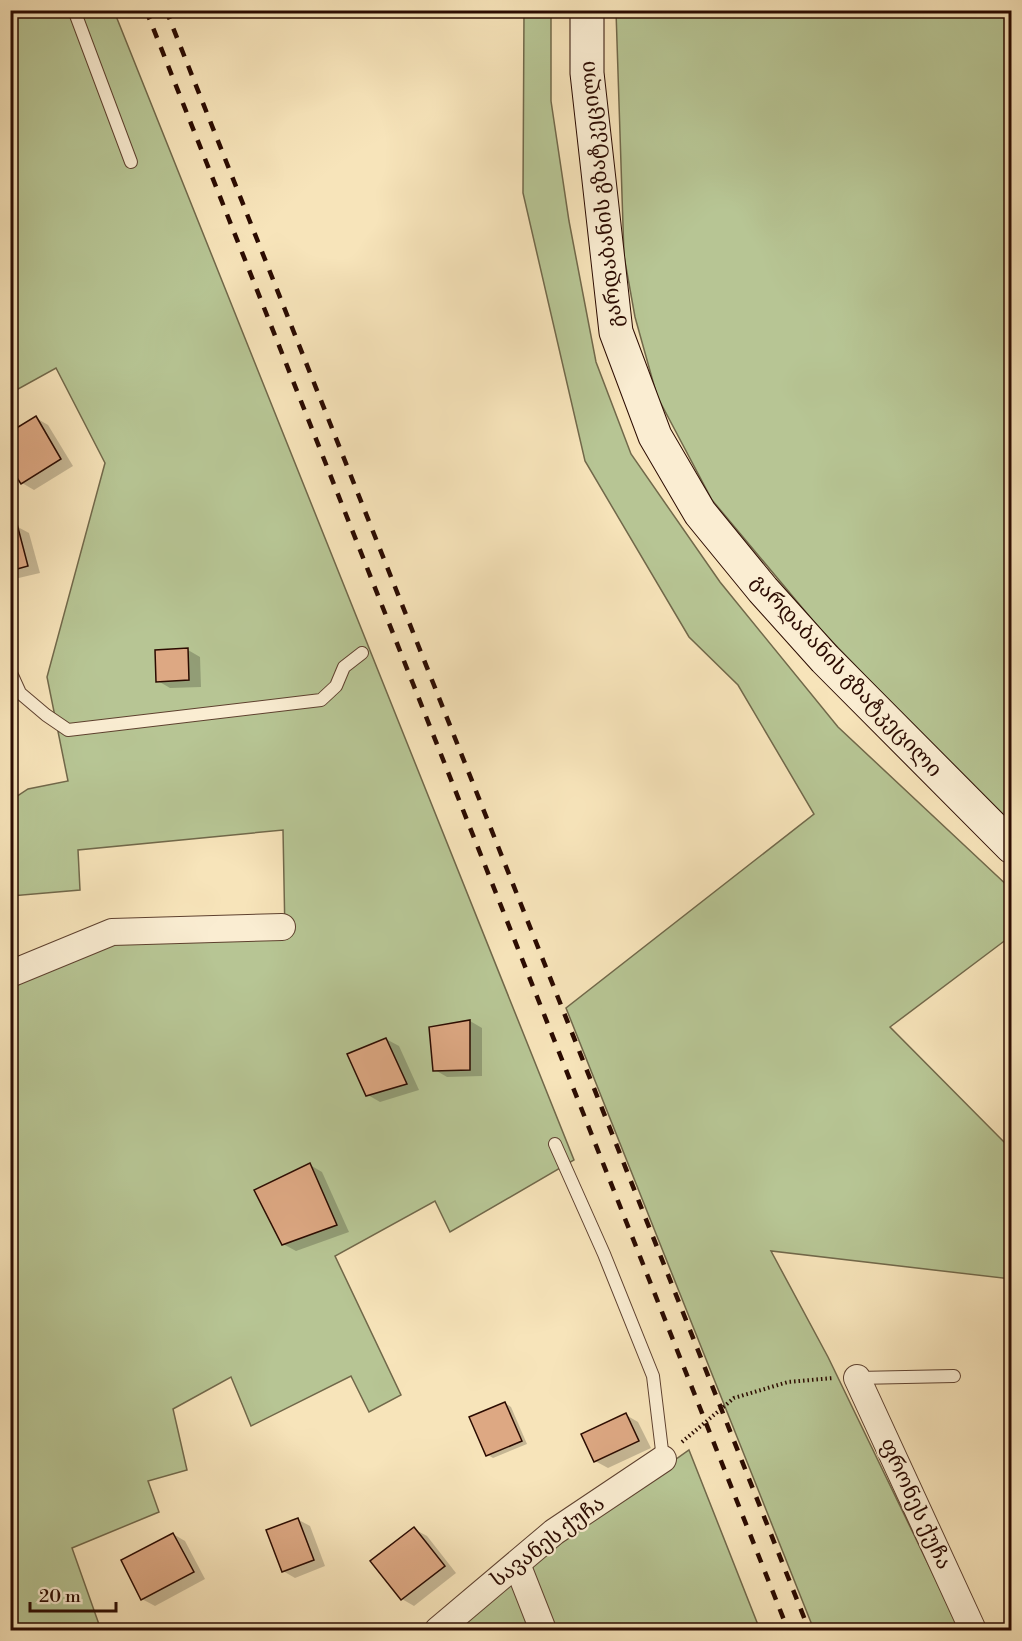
<svg xmlns="http://www.w3.org/2000/svg" width="1022" height="1641" viewBox="0 0 1022 1641" font-family="'Libre Bodoni','Noto Serif Georgian',serif">
<rect width="100%" height="100%" fill="#f7e4ba"/>
<filter id="stains"><feTurbulence type="fractalNoise" baseFrequency=".00333" numOctaves="4"/><feColorMatrix values="0 0 0 0 .2 0 0 0 0 .09 0 0 0 0 .02 0 0 0 .5 -.17"/></filter>
<radialGradient id="worn" r=".72"><stop offset=".6" stop-color="#630" stop-opacity="0"/><stop offset="1" stop-color="#630" stop-opacity=".3"/></radialGradient>
<!-- green -->
<g fill="#b7c594" stroke="#71684a" stroke-width="1.5">
<path d="M11,11H114L574,1160L450,1232L435,1201L335,1256L401,1395L369,1412L351,1376L251,1426L231,1377L173,1409L187,1470L148,1481L159,1512L72,1548L101,1630H11V980L112,941L285,935L283,830L78,850L80,890L11,896L10,801L28,789L68,781L47,677L105,463L56,368L11,393Z"/>
<path d="M524,11H551V101L569,221L596,362L631,454L720,582L838,727L1011,889V936L890,1027L1011,1149V1279L771,1251L828,1357L960,1630H814L566,1008L814,814L738,685L689,637L585,461L523,193Z"/>
<path d="M616,11H1011V827L820,629L712,500L657,396L635,317L624,256Z"/>
<path d="M689,1450L760,1630H551L525,1566Z"/>
<path d="M511,1577L532,1630H449Z"/>
</g>
<!-- shadow -->
<g fill="#0003">
<path d="M36,418L48,425L73,466L34,490L22,483Z"/>
<path d="M16,526L29,533L40,573L10,580V527Z"/>
<path d="M188,650L200,657L201,687L170,688L158,681Z"/>
<path d="M10,782L13,803L10,804Z"/>
<path d="M470,1021L482,1028V1076L447,1077L435,1070L431,1028Z"/>
<path d="M386,1039L399,1046L419,1090L380,1102L368,1095Z"/>
<path d="M310,1165L322,1172L349,1232L296,1251L283,1244Z"/>
<path d="M505,1403L511,1407L527,1444L493,1458L488,1455Z"/>
<path d="M626,1415L638,1422L651,1448L608,1468L595,1461Z"/>
<path d="M297,1519L310,1526L325,1566L295,1578L283,1571Z"/>
<path d="M414,1529L427,1536L456,1573L414,1606L402,1599Z"/>
<path d="M173,1534L185,1541L205,1579L155,1606L142,1599Z"/>
</g>
<!-- building -->
<g fill="#dda883" stroke="#2b0b01" stroke-width="1.5">
<path d="M36,416L61,459L21,484L10,467V432Z"/>
<path d="M17,524L28,566L10,571V526Z"/>
<path d="M188,648L189,680L156,682L155,650Z"/>
<path d="M470,1020V1070L433,1071L429,1027Z"/>
<path d="M386,1038L407,1084L366,1096L347,1054Z"/>
<path d="M310,1163L337,1225L282,1245L254,1190Z"/>
<path d="M505,1402L522,1441L486,1456L469,1417Z"/>
<path d="M626,1413L639,1441L594,1462L581,1434Z"/>
<path d="M298,1518L314,1560L282,1572L266,1530Z"/>
<path d="M414,1527L445,1566L401,1600L370,1561Z"/>
<path d="M173,1533L194,1572L141,1600L121,1560Z"/>
</g>
<g fill="none" stroke-linecap="round" stroke-linejoin="round">
<!-- lane casing -->
<g stroke="#5e412f" stroke-width="14">
<g id="lane">
<path d="M74,10L131,162"/>
<path d="M10,671L20,693L46,715L68,730L321,700L336,686L344,667L362,653"/>
<path d="M555,1144L604,1254L653,1376L663,1459"/>
<path d="M857,1378L954,1376"/>
</g>
</g>
<!-- street casing -->
<g stroke="#5e412f" stroke-width="28">
<g id="street">
<path d="M10,974L112,932L282,927"/>
<path d="M857,1378L973,1630"/>
<path d="M517,1564L543,1630"/>
<path d="M438,1630L554,1532L663,1459"/>
</g>
</g>
<!-- secondary casing -->
<g stroke="#2b0b01" stroke-width="35">
<path id="secondary" d="M587,10V73L616,332L655,436L700,513L763,590L825,659L1012,847"/>
</g>
<!-- path -->
<path stroke="#2b0b01" stroke-width="4" stroke-dasharray="1.5 3" stroke-linecap="butt" d="M682,1442L734,1398L788,1382L833,1378"/>
<!-- lane -->
<use href="#lane" stroke="#faedd2" stroke-width="12"/>
<!-- street -->
<use href="#street" stroke="#faedd2" stroke-width="26"/>
<!-- secondary -->
<use href="#secondary" stroke="#faedd2" stroke-width="33"/>
<!-- rail -->
<g stroke="#2b0b01" stroke-width="4.5" stroke-dasharray="10 10" stroke-linecap="butt">
<path d="M146,10L788,1630"/>
<path d="M166,10L809,1630"/>
</g>
</g>
<g text-anchor="middle" dominant-baseline="central" stroke-width="4.5" stroke-linejoin="round" paint-order="stroke">
<!-- street labels -->
<g font-size="21" fill="#2b0b01" stroke="#faedd2">
<text transform="translate(602 194) rotate(-96)">გარდაბანის გზატკეცილი</text>
<text transform="translate(846 676) rotate(47)">გარდაბანის გზატკეცილი</text>
<text transform="translate(915 1504) rotate(65)">ფრონეს ქუჩა</text>
<text transform="translate(548 1542) rotate(-37)">სავანეს ქუჩა</text>
</g>
</g>
<!-- margin -->
<rect width="1022" height="1641" fill="none" stroke="#f7e4ba" stroke-width="36"/>
<rect x="12" y="12" width="998" height="1617" fill="none" stroke="#2b0b01" stroke-width="3"/>
<rect x="18" y="18" width="986" height="1605" fill="none" stroke="#2b0b01" stroke-width="1.5"/>
<!-- scale -->
<path d="M30 1602v9h86v-9" fill="none" stroke="#2b0b01" stroke-width="3"/>
<text x="39" y="1602" font-size="18" fill="#2b0b01" stroke="#faedd2" stroke-width="4.5" paint-order="stroke">20 m</text>
<rect width="100%" height="100%" filter="url(#stains)"/>
<rect width="100%" height="100%" fill="url(#worn)"/>
</svg>
